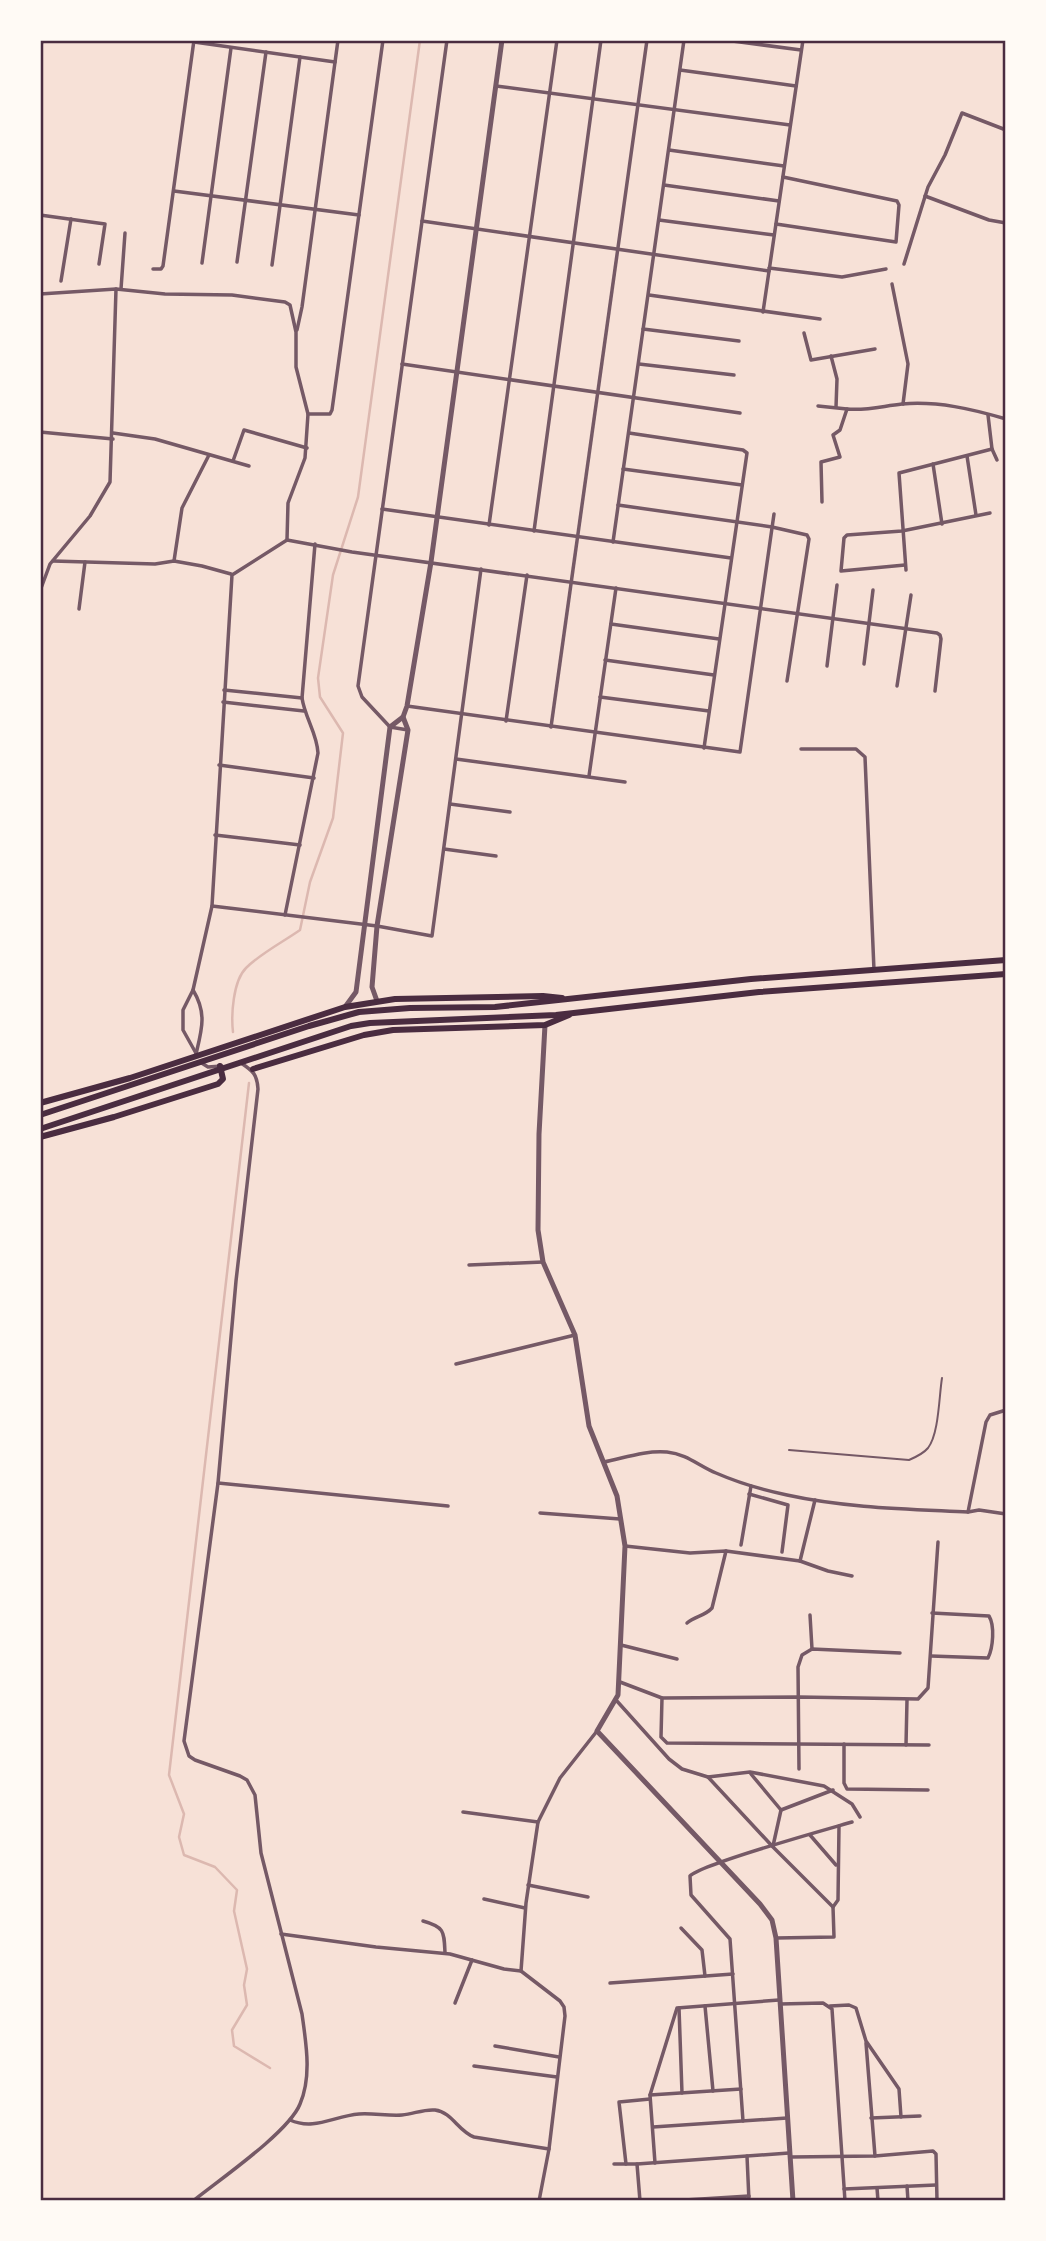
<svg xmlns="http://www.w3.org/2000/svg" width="1046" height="2241" viewBox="0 0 1046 2241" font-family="'Golos Text',sans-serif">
<rect width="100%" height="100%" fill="#f7e1d7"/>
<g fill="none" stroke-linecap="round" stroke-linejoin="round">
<!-- stream -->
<g stroke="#dcb8b0" stroke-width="2.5">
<path d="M233,1032C231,1015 233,981 246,968C261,953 283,942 300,930L310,882L333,818L343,733L320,697L318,678L333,575L358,497L420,40"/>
<path d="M249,1083L169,1775L184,1814L179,1837L184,1855L215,1867L237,1890L234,1911L247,1969L244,1985L247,2005L232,2030L234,2046L270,2068"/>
</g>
<!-- service -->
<path stroke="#755966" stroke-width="2" d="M789,1450L909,1460C916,1457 923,1454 928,1448C939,1434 939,1396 942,1378"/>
<!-- minor -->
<g stroke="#755966" stroke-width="3.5">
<path d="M725,40L801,50"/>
<path d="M194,42L335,62"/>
<path d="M40,53L42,40"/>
<path d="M680,70L796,86"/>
<path d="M496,86L790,125"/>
<path d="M669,150L784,166"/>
<path d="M664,185L779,201"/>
<path d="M174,191L359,215"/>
<path d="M925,196L989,220L1006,223"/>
<path d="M40,215L105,224L99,264"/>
<path d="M659,220L774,235"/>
<path d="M422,221L769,271"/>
<path d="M776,224L896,242L899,205L897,201L783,177"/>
<path d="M237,262L266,52"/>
<path d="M202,263L231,48"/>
<path d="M904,264L928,187L945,155L962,113L1006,130"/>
<path d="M272,265L300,57"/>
<path d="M769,268L842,277L886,269"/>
<path d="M153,269H161L163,266L194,40"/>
<path d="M61,281L71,219"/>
<path d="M892,284L908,364L903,404"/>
<path d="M121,289L125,233"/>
<path d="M40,294L116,289L165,294L232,295L285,302L290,305L296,332V367L308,414L305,458L288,503L287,540L232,575L212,906L193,990L183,1010V1030L197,1055"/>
<path d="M649,295L820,319"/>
<path d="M763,312L803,40"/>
<path d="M643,329L739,341"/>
<path d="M297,330L302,307L338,40"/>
<path d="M804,333L811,360L875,349"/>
<path d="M831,356L837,379L836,407"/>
<path d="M402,364L740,413"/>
<path d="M639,364L734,375"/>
<path d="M818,406L847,409"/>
<path d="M308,414H330L332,410L383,40"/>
<path d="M988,415L992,449L997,460"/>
<path d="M40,432L113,439"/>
<path d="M113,433L155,439L249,466"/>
<path d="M629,433L743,450L747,453L704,748"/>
<path d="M967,456L976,515"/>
<path d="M233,461L244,430L307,448"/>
<path d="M933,464L942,524"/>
<path d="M623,469L742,485"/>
<path d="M822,502L821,462L840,457L833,435L840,430L847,409C866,411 883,406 902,404C938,401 972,409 1006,419"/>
<path d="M618,505L772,527L807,535L809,539L787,681"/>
<path d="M382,509L731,558"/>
<path d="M489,525L557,40"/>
<path d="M534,531L601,40"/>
<path d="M287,540L352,552L937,633L940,635L941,639L935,691"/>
<path d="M613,542L684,40"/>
<path d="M53,561L155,564L174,561L202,566L231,574"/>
<path d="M174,561L182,508L209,455"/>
<path d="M905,565L841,571L844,538L847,535L902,531L990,513"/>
<path d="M906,570L899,473L992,449"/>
<path d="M40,591L50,564L90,516L110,482L116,289"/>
<path d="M79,609L85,562"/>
<path d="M611,624L719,639"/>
<path d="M605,660L714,675"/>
<path d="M864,664L873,590"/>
<path d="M827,666L837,585"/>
<path d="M897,686L911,595"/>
<path d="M224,690L302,698"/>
<path d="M600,697L709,711"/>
<path d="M223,702L304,711"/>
<path d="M407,706L740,752L774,514"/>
<path d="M506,721L527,575"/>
<path d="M551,727L647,40"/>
<path d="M408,730L390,727L362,697L358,686L447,40"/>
<path d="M801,749H856L865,757L874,970"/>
<path d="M456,759L625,782"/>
<path d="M219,765L314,778"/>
<path d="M589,776L616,588"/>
<path d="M450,804L510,812"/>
<path d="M215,835L300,845"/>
<path d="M444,849L496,856"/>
<path d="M212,906L377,926L432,936L481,569"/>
<path d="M285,915L318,753C317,733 305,718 302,698L315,544"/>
<path d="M193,990C207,1013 202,1029 196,1054"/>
<path d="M200,1062L208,1067L222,1066"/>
<path d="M469,1265L543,1262"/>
<path d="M456,1364L575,1335"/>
<path d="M604,1462C624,1458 646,1450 667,1452C687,1454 699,1466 716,1473C739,1483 763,1490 787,1495C846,1508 908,1509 968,1512L979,1510L1006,1514"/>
<path d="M218,1483L448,1506"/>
<path d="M749,1494L788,1505L782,1552"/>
<path d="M968,1512L986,1422L990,1415L1006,1410"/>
<path d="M540,1513L620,1519"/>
<path d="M741,1545L751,1486"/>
<path d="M625,1546L690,1553L726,1551L800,1561L828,1571L852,1576"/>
<path d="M800,1561L815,1500"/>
<path d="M810,1615L812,1649"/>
<path d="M687,1623C695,1616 705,1616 712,1608L726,1551"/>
<path d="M621,1645L677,1659"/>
<path d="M931,1656L988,1658C993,1648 995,1626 989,1616L932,1613"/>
<path d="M620,1682L662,1698L799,1697L918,1699L928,1688L938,1542"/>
<path d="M662,1698L661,1737L667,1743L929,1745"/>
<path d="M616,1700L669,1759L682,1769L708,1777L750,1772L824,1786L852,1804L860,1817"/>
<path d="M844,1744V1783L847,1789L928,1790"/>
<path d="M906,1745L907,1700"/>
<path d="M799,1769L798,1667L802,1655L812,1649L900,1653"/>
<path d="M751,1774L781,1810L833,1790"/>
<path d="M708,1777L773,1847L833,1907L834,1937L776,1938"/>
<path d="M463,1812L538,1822"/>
<path d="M810,1835L836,1865"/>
<path d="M773,1846L781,1810"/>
<path d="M528,1885L588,1897"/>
<path d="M484,1899L525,1908"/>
<path d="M833,1907L838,1900L839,1826"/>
<path d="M423,1921C445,1927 444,1932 445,1953"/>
<path d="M681,1928L702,1950L705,1976"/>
<path d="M281,1934L376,1947L450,1954L504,1969L521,1971"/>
<path d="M610,1983L733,1974"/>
<path d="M455,2003L472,1960"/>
<path d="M780,2004L823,2003L832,2009L845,2201"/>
<path d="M705,2006L713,2091"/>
<path d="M830,2006L849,2005L856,2008L866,2041L899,2089L901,2117"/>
<path d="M679,2008L682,2093"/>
<path d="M866,2043L875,2156"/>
<path d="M495,2046L559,2057"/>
<path d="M474,2066L557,2077"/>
<path d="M650,2095L741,2089"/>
<path d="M871,2118L920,2116"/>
<path d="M290,2120C314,2131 334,2116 359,2114C373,2113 388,2116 402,2115C414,2114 423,2109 435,2110C452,2112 458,2131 474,2137L549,2149"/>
<path d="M743,2121L730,1939L691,1895L690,1876C701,1864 828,1829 852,1822"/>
<path d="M653,2127L787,2118"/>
<path d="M747,2156L749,2201"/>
<path d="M791,2157L875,2156L933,2151L936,2154L937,2201"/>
<path d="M655,2163L650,2095L677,2008L779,2000"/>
<path d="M614,2164H637L789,2153"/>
<path d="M626,2164L619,2102L650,2099"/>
<path d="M637,2164L640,2201"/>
<path d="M907,2186L908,2201"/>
<path d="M877,2188L878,2201"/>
<path d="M844,2189L936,2185"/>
<path d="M193,2201C219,2180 289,2132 300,2104C312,2076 306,2043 302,2014L261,1853L255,1795L247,1780L240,1776L195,1760L189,1756L184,1741L218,1483L236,1281L258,1089C257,1074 253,1071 241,1063"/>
<path d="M539,2201L549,2149L565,2016L564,2007L560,2001L521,1971L526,1903L538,1822L560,1778L597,1731"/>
<path d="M669,2201L749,2196"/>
</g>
<!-- tertiary -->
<g stroke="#755966" stroke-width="5">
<path d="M377,1001L372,987L377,926L408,730L403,717"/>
<path d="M345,1007L356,992L390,727L403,717L407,706L431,562L502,40"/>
<path d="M545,1025L539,1134L538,1230L543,1262L575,1335L589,1426L617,1496L625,1546L618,1695L597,1731L760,1904L772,1920L776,1938L793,2201"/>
</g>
<!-- trunk -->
<g stroke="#4a2c40" stroke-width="6">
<path d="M253,1069L364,1035L393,1030L545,1025L569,1015"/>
<path d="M40,1103L130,1078L345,1007L395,999L543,996L562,998"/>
<path d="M40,1115L309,1026L359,1012L410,1008L495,1007L751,979L1006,960"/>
<path d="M40,1129L351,1026L370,1023L556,1015L759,992L1006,974"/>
<path d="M40,1137L114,1117L218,1084L223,1079L220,1066"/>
</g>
</g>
<!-- border -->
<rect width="1046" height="2241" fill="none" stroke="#fffaf5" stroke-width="84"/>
<rect x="42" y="42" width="962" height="2157" fill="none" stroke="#4a2c40" stroke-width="2.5"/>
</svg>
